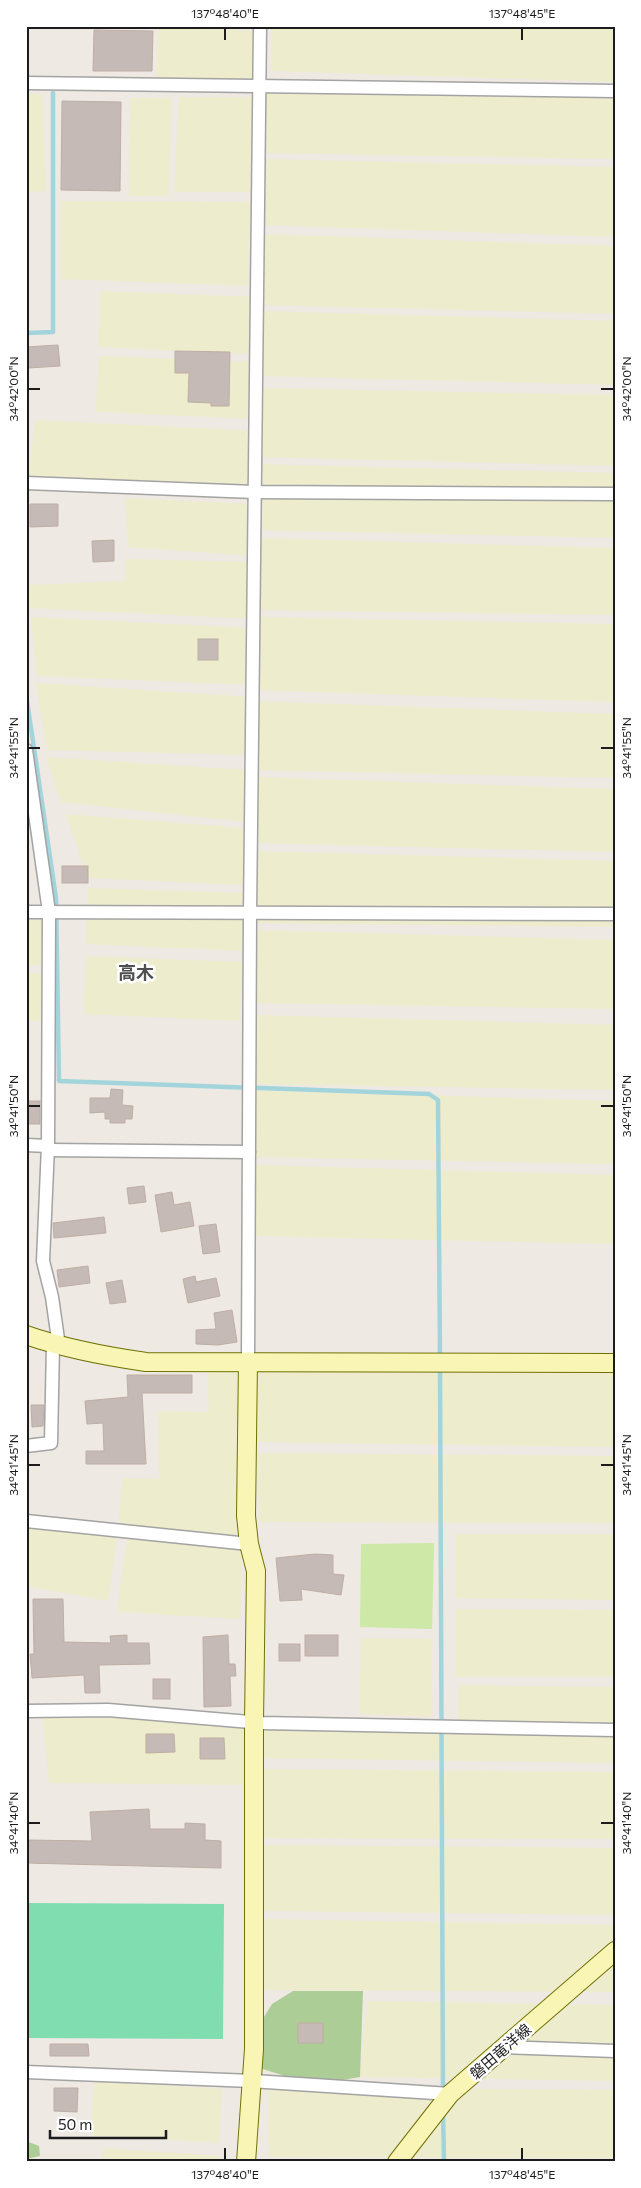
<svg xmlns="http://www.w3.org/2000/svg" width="641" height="2188" viewBox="0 0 641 2188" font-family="Commissioner,'Noto Sans JP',sans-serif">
<rect width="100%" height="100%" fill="#eee9e2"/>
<!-- farmland -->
<g fill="#edeccd">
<path d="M272,26H615V82L271,71Z"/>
<path d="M158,27L254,31L252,88L156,80Z"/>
<path d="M267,84L615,96V159L267,153Z"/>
<path d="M26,94H42L46,191L26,192Z"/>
<path d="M179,97H252L250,192H174Z"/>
<path d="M130,98H171L169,196H129Z"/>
<path d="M265,159L615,167V237L264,225Z"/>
<path d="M61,201L250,202L248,286L61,279Z"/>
<path d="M263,234L615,246V314L262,305Z"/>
<path d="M101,291L256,297L254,354L98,347Z"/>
<path d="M263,311L615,321V385L261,376Z"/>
<path d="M99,356L254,362L252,419L96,412Z"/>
<path d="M257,388L615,395V466L257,457Z"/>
<path d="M36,420L253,431L251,490L28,475Z"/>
<path d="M255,464L615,473V538L257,530V538L615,548V615L255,610L254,617L615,624V702L253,690L252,685L37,676L31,617L253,628V619L30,608L26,585L125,581L126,559L253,562V556L128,547L125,498L254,504Z"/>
<path d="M36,683L253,697L251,755L47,750Z"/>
<path d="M254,701L615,714V778L254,770Z"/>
<path d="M46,757L248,770L246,822L61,802Z"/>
<path d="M252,777L615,789V852L251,843Z"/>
<path d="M66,814L245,828L244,885L88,878Z"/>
<path d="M250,851L615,861V927L249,923Z"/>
<path d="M88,888L244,893L242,951L86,944Z"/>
<path d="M26,912H49V966L26,965Z"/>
<path d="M254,930L615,940V1009L254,1003Z"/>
<path d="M86,956L242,962L240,1021L84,1014Z"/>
<path d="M26,972L49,974V1021H26Z"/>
<path d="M255,1015L615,1025V1090L255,1084Z"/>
<path d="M253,1090L615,1101V1164L252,1157Z"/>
<path d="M251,1165L615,1175V1244L250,1236Z"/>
<path d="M207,1361H248L240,1619L117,1612L128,1532L118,1531L108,1601L26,1586V1521L118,1530L123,1478L159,1479L158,1411L209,1412Z"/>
<path d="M256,1369L615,1372V1447L257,1442Z"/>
<path d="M258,1453L615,1456V1523L259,1522Z"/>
<path d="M455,1534H615V1600L456,1598Z"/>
<path d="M456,1609L615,1610V1677H456Z"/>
<path d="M361,1638L432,1639V1717L360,1714Z"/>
<path d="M459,1685L615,1687V1763L260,1758L262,1723L458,1727Z"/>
<path d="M42,1711L254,1723V1785L49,1783Z"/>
<path d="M263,1769L615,1772V1839L264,1838Z"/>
<path d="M263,1845L615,1848V1915L262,1911Z"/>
<path d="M262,1919L615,1925V1992L261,1990Z"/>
<path d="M367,2001L615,2005V2081L360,2077Z"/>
<path d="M94,2081L222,2089L219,2143L91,2135Z"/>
<path d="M268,2087L615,2090V2158L269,2157Z"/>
<path d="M102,2148L219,2156L218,2162H103Z"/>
</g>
<!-- grass -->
<path fill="#cde8a7" d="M434,1543L432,1629L360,1627L361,1544Z"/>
<!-- forest -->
<g fill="#accd96">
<path d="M293,1991H363L360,2077L313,2085L253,2066L254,2033L272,2004Z"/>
<path d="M26,2141L39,2146L40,2156L26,2159Z"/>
</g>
<!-- pitch -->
<path fill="#7fddb0" d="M26,1903L224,1904L223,2039L26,2038Z"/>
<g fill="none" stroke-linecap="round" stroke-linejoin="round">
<!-- stream -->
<g stroke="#a2d4dc" stroke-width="4.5">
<path d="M26,333L53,332V93"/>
<path d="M26,694L56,898L59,1081L429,1094L438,1100L440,1358"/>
<path d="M440,1366L443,2093"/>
<path d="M443,2111L444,2162"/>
</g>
</g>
<!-- building -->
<g fill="#c5bab5" stroke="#bfaea4">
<path d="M94,30L153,31L152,71H93Z"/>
<path d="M62,101L121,102L120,191L61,190Z"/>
<path d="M58,345L60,366L28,368L26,347Z"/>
<path d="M175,351L230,352L229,406H211V403L188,402L189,373H175Z"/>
<path d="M30,504H58V526L30,527Z"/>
<path d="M114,540V561L93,562L92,541Z"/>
<rect x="198" y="639" width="20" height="21"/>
<rect x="62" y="866" width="26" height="17"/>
<path d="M111,1089L123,1090L122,1105L133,1106L132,1119H125V1123H110V1119H105V1112L90,1113V1098H110Z"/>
<rect x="26" y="1101" width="14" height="23"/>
<path d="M144,1186L146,1202L129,1204L127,1188Z"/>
<path d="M172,1192L174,1205L190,1202L194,1226L161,1232L155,1195Z"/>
<path d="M104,1217L106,1233L54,1238L53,1223Z"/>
<path d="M216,1224L220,1252L203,1254L199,1226Z"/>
<path d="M88,1266L90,1283L59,1287L57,1270Z"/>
<path d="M195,1276L196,1282L216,1278L220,1296L188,1303L183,1279Z"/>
<path d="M122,1280L126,1302L110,1304L106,1283Z"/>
<path d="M232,1310L237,1342L218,1345L196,1344V1330L216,1329L214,1313Z"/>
<path d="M127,1375H192V1393H142L146,1464H86V1451H104L103,1423L87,1424L85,1401L128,1397Z"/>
<path d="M31,1405H44L43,1426L32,1427Z"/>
<path d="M315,1554L333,1555V1574L344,1575L341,1595L301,1589L302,1600L280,1601L276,1558Z"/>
<path d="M33,1599H63L64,1642L111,1643L110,1636L127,1635V1643H149L150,1664L99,1665L100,1693H85L84,1675L32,1678L30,1654H34Z"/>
<path d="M228,1635L229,1664H235L236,1676H230L231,1706L204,1707L203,1637Z"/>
<rect x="305" y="1635" width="33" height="21"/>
<rect x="279" y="1644" width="21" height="17"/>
<rect x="153" y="1679" width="17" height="20"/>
<path d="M146,1734H174L175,1752L146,1753Z"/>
<path d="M200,1738H224L225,1759H200Z"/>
<path d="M149,1809L150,1829H185V1823L205,1824V1840L221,1841V1868L26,1863V1840L92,1841L90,1812Z"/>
<rect x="298" y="2023" width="25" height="20"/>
<path d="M50,2044H88L89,2056H50Z"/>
<path d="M54,2088H78L77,2112L54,2111Z"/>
</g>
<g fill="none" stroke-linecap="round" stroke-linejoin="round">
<!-- street casing -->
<g stroke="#a3a3a3" stroke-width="15">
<g id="street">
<path d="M26,83L615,91"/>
<path d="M26,483L254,492L615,494"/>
<path d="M26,750L49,912L48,1146L43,1261L52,1297L59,1346"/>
<path d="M26,912L615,914"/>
<path d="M26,1145L48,1146"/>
<path d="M48,1150L249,1152"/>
<path d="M248,1361L250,913L260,26"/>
<path d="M26,1446L51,1443L53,1344"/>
<path d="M26,1521L249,1544"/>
<path d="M26,1711L108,1710L262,1723L615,1730"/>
<path d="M504,2047L615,2051"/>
<path d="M26,2072L252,2081L450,2094"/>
</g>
</g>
<!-- secondary casing -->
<g stroke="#707105" stroke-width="20">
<g id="secondary">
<path d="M26,1335C66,1349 104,1356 146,1362L615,1363"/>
<path d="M246,2162L254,2049V1723L256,1571L249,1544L246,1516L248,1361"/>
<path d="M397,2162L450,2094L615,1951"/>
</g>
</g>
<!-- street -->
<use href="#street" stroke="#fff" stroke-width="12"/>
<!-- secondary -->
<use href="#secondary" stroke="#f9f6b5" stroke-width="18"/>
</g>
<!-- ticks -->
<path fill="none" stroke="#1c1c1c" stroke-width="2" d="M225,28V40M522,28V40M28,389H40M601,389H614M28,748H40M601,748H614M28,1106H40M601,1106H614M28,1465H40M601,1465H614M28,1823H40M601,1823H614M225,2148V2160M522,2148V2160"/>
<g text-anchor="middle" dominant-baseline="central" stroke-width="5" stroke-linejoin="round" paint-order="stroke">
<!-- street labels -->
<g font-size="15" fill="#1c1c1c" stroke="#fff">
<text transform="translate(500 2051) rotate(-41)">磐田竜洋線</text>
</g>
<!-- quarter labels -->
<g font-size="18" font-weight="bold" fill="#4f4f4f" stroke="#fff">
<text x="136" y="972">高木</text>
</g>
</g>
<!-- border -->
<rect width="641" height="2188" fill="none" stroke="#ffffff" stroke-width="55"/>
<!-- scale -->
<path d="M50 2130v8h116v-8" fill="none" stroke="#1c1c1c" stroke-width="2.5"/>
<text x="58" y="2130" font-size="15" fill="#1c1c1c" stroke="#ffffff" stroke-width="4" paint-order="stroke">50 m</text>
<rect x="28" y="28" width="586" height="2132" fill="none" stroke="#1c1c1c" stroke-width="2"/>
<g font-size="12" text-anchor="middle" fill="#1c1c1c">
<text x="225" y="18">137°48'40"E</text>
<text x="522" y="18">137°48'45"E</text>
<text transform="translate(14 389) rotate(-90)" y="4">34°42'00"N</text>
<text transform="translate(627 389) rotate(-90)" y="4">34°42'00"N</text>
<text transform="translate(14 748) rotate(-90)" y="4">34°41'55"N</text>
<text transform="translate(627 748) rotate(-90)" y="4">34°41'55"N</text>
<text transform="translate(14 1106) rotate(-90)" y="4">34°41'50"N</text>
<text transform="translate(627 1106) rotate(-90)" y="4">34°41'50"N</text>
<text transform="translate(14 1465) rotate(-90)" y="4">34°41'45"N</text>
<text transform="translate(627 1465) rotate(-90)" y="4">34°41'45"N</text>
<text transform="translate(14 1823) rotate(-90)" y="4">34°41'40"N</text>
<text transform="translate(627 1823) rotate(-90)" y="4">34°41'40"N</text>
<text x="225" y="2179">137°48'40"E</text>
<text x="522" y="2179">137°48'45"E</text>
</g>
</svg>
